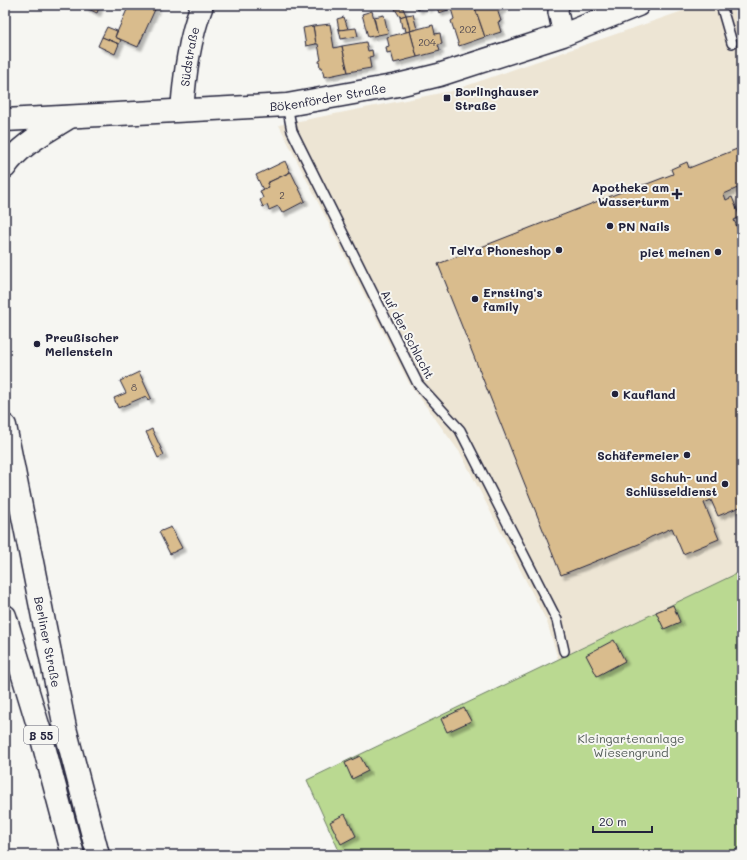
<svg xmlns="http://www.w3.org/2000/svg" width="747" height="860" viewBox="0 0 747 860" font-family="Mali,sans-serif">
<defs>
<filter id="shadow"><feDropShadow dx="3.5" dy="3.5" stdDeviation="1" flood-color="#0004"/></filter>
</defs>
<rect width="100%" height="100%" fill="#f6f6f2"/>
<filter id="ink" filterUnits="userSpaceOnUse"><feTurbulence type="fractalNoise" baseFrequency=".025" numOctaves="2"/><feDisplacementMap in="SourceGraphic" scale="8" xChannelSelector="R" yChannelSelector="G"/><feConvolveMatrix kernelMatrix="1 2 1 2 8 2 1 2 1" color-interpolation-filters="sRGB"/></filter>
<g filter="url(#ink)">
<!-- built -->
<path fill="#ede5d4" d="M700,5H742V571L558,659L547,622L461,454L409,383L279,125L451,91Z"/>
<!-- green -->
<path fill="#bad991" stroke="#6e7e66" d="M742,571V847L723,855H341L307,780Z"/>
<!-- building -->
<g fill="#d9bc8d" stroke="#22223b" filter="url(#shadow)">
<path d="M80,5H100L97,13Z"/>
<path d="M129,5H157L138,47L115,37Z"/>
<path d="M415,5H424L425,6L418,10Z"/>
<path d="M424,5H433L427,9Z"/>
<path d="M436,5H446L448,10L439,13Z"/>
<path d="M450,5H474L485,37L459,46L451,21L454,19Z"/>
<path d="M474,5H507L498,12L501,21L498,22L501,32L485,37Z"/>
<path d="M402,6L406,15L400,17L395,9Z"/>
<path d="M372,11L378,35L368,37L362,14Z"/>
<path d="M413,14L417,29L410,31L406,15Z"/>
<path d="M384,15L388,33L378,35L374,17Z"/>
<path d="M406,15L410,31L406,32L405,27L402,28L400,17Z"/>
<path d="M344,17L348,29L339,30L337,19Z"/>
<path d="M330,24L334,48L342,46L348,72L324,77L322,67H320L319,61L321,60L318,44H316L313,26Z"/>
<path d="M433,25L435,34L440,33L441,39L442,44L438,45L440,51L417,57L410,31Z"/>
<path d="M313,26L316,44L306,46L303,28Z"/>
<path d="M107,27L117,31L115,37L121,40L119,44L102,37Z"/>
<path d="M356,28L358,36L341,39L339,30Z"/>
<path d="M410,31L417,57L394,63L391,52L387,53L386,47L389,46L387,37Z"/>
<path d="M102,37L119,44L115,54L98,46Z"/>
<path d="M366,42L368,51L372,50L373,56L369,57L371,68L348,72L342,46Z"/>
<path d="M742,147V186L724,194L726,200L732,197L740,217L734,220L742,239V506L718,516L711,500L704,503L719,539L683,554L672,528L651,537L639,544L561,575L447,289H448L438,264L634,187L647,184L673,174L671,169L687,162L689,168Z"/>
<path d="M285,161L290,172L267,183L269,187L263,190L256,175Z"/>
<path d="M291,172L305,201L282,213L278,206L269,210L267,205L263,207L260,200L263,198L260,191L269,187L267,183Z"/>
<path d="M139,372L151,398L148,400L146,396L118,408L114,398L126,393L120,381Z"/>
<path d="M152,429L164,455L158,458L146,432Z"/>
<path d="M171,527L182,548L170,554L159,532Z"/>
<path d="M673,605L680,622L664,629L656,612Z"/>
<path d="M614,640L625,661L597,676L586,655Z"/>
<path d="M464,708L471,721L447,732L441,719Z"/>
<path d="M360,756L368,771L352,779L345,763Z"/>
<path d="M345,814L356,836L341,844L330,822Z"/>
</g>
<g fill="none" stroke-linecap="round" stroke-linejoin="round">
<!-- lane casing -->
<g stroke="#22223b" stroke-width="12">
<g id="lane">
<path d="M721,5L732,43"/>
<path d="M287,105L292,131L418,384L460,430L557,620L564,651"/>
</g>
</g>
<!-- street casing -->
<g stroke="#22223b" stroke-width="22">
<path id="street" d="M559,5L558,12L563,35"/>
</g>
<!-- secondary casing -->
<g stroke="#22223b" stroke-width="25">
<g id="secondary">
<path id="s1" d="M182,110C185,74 189,39 202,5"/>
<path id="s2" d="M5,120L287,105L398,85L439,75L563,35L638,5"/>
</g>
</g>
<!-- highway casing -->
<g stroke="#22223b" stroke-width="25">
<g id="highway">
<path d="M5,167C20,145 46,132 68,118"/>
<path id="s3" d="M5,426L65,728L98,855"/>
<path d="M5,616L41,735L73,855"/>
</g>
</g>
<!-- lane -->
<use href="#lane" stroke="#f6f6f2" stroke-width="9"/>
<!-- street -->
<use href="#street" stroke="#f6f6f2" stroke-width="19"/>
<!-- secondary -->
<use href="#secondary" stroke="#f6f6f2" stroke-width="22"/>
<!-- highway -->
<use href="#highway" stroke="#f6f6f2" stroke-width="22"/>
</g>
</g>
<!-- markers -->
<g fill="#22223b" stroke="#f6f6f2" stroke-width="1.5">
<rect x="443" y="94" width="8" height="8" rx="2"/>
<path d="M675 188h4v4h4v4h-4v4h-4v-4h-4v-4h4z"/>
<circle cx="610" cy="226" r="4"/>
<circle cx="559" cy="250" r="4"/>
<circle cx="718" cy="252" r="4"/>
<circle cx="475" cy="299" r="4"/>
<circle cx="37" cy="344" r="4"/>
<circle cx="615" cy="394" r="4"/>
<circle cx="687" cy="455" r="4"/>
<circle cx="725" cy="484" r="4"/>
</g>
<g text-anchor="middle" dominant-baseline="central" stroke-width="4" stroke-linejoin="round" paint-order="stroke">
<!-- number labels -->
<g font-size="10" fill="#504850">
<text x="468" y="29">202</text>
<text x="427" y="42">204</text>
<text x="282" y="195">2</text>
<text x="134" y="387">8</text>
</g>
<!-- shield labels -->
<rect fill="#f6f6f2" stroke="#626272" stroke-width="1" x="24" y="726" width="34" height="18" rx="3"/>
<g font-size="11" font-weight="bold" fill="#22223b">
<text x="41" y="735">B 55</text>
</g>
<!-- street labels -->
<g font-size="12" fill="#22223b" stroke="#f6f6f2">
<text stroke="none"><textPath href="#s1" startOffset="54">Südstraße</textPath></text>
<text stroke="none"><textPath href="#s2" startOffset="324">Bökenförder Straße</textPath></text>
<text transform="translate(408 334) rotate(62)">Auf der Schlacht</text>
<text stroke="none"><textPath href="#s3" startOffset="220">Berliner Straße</textPath></text>
</g>
<!-- poi labels -->
<g font-size="12" font-weight="bold" fill="#22223b" stroke="#f6f6f2" text-anchor="start">
<text x="455" y="91">Borlinghauser<tspan x="455" dy="14">Straße</tspan></text>
<text x="669" y="187" text-anchor="end">Apotheke am<tspan x="669" dy="14">Wasserturm</tspan></text>
<text x="618" y="226">PN Nails</text>
<text x="551" y="250" text-anchor="end">TelYa Phoneshop</text>
<text x="710" y="252" text-anchor="end">piet meinen</text>
<text x="483" y="292">Ernsting's<tspan x="483" dy="14">family</tspan></text>
<text x="45" y="337">Preußischer<tspan x="45" dy="14">Meilenstein</tspan></text>
<text x="623" y="394">Kaufland</text>
<text x="679" y="455" text-anchor="end">Schäfermeier</text>
<text x="717" y="477" text-anchor="end">Schuh- und<tspan x="717" dy="14">Schlüsseldienst</tspan></text>
</g>
<!-- park labels -->
<g font-size="12" fill="#505955" stroke="#f6f6f2">
<text x="631" y="738">Kleingartenanlage<tspan x="631" dy="14">Wiesengrund</tspan></text>
</g>
</g>
<!-- margin -->
<rect width="747" height="860" fill="none" stroke="#f6f6f2" stroke-width="20"/>
<rect x="10" y="10" width="727" height="840" fill="none" stroke="#22223b" stroke-width="1.5" filter="url(#ink)"/>
<!-- scale -->
<path d="M593 826v6h59v-6" fill="none" stroke="#22223b" stroke-width="2"/>
<text x="599" y="826" font-size="12" fill="#22223b" stroke="#f6f6f2" stroke-width="3" paint-order="stroke">20 m</text>
</svg>
